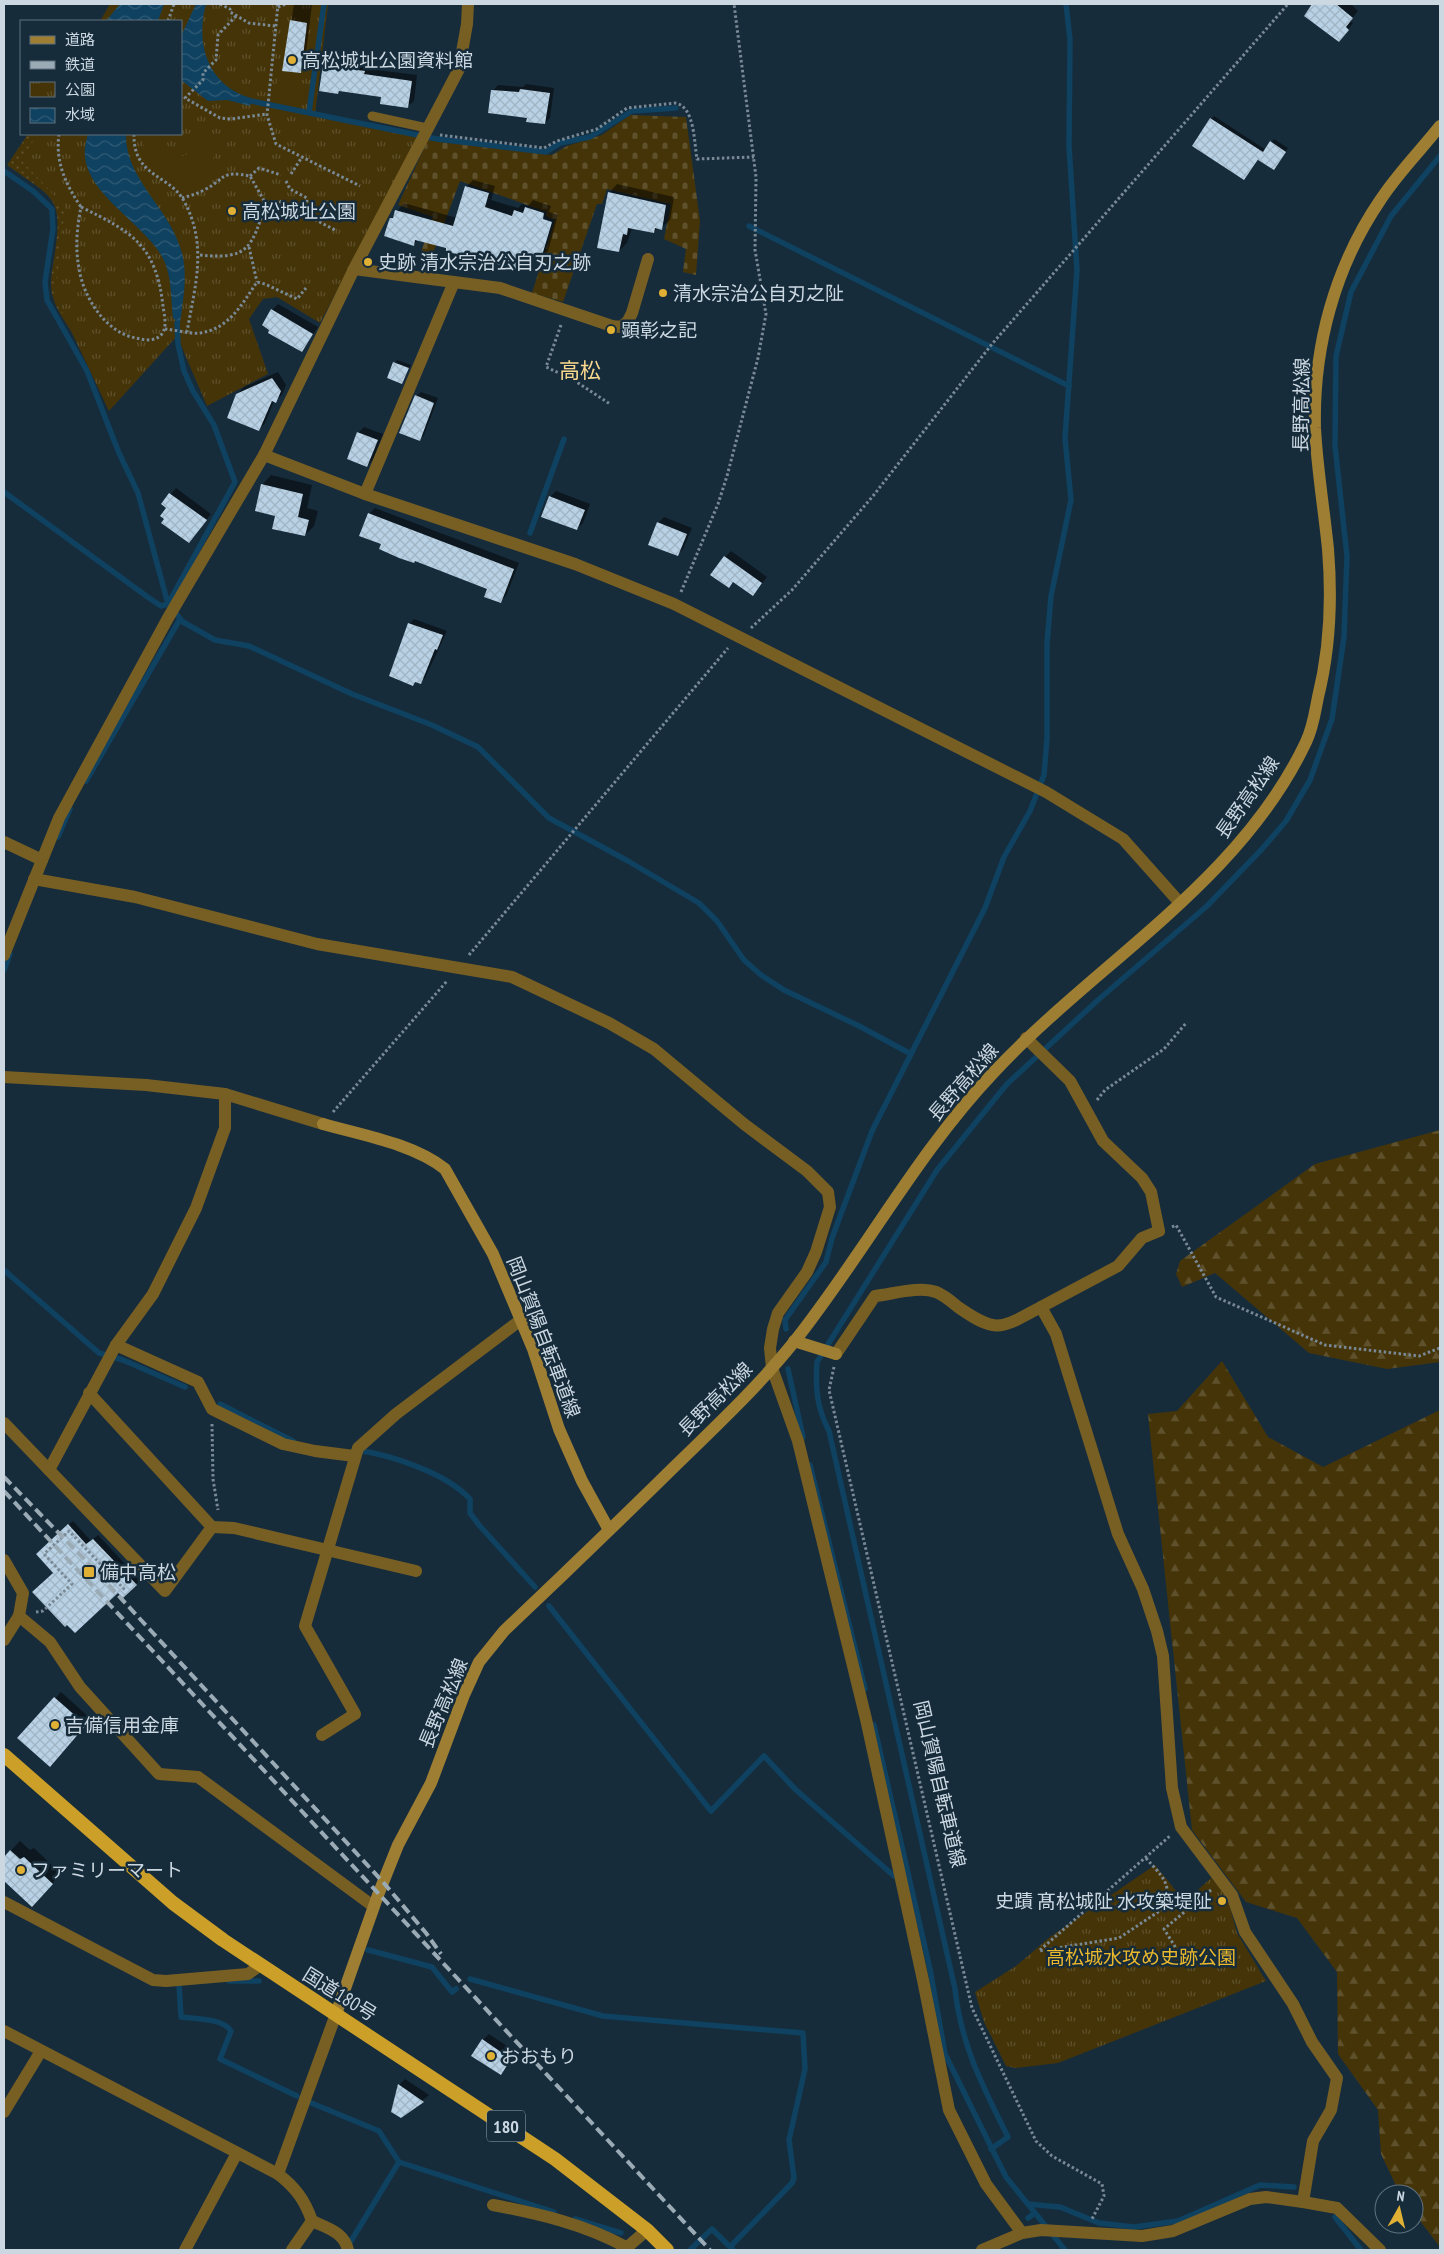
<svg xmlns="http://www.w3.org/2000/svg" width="1444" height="2254" viewBox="0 0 1444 2254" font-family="'PT Sans Narrow','Noto Sans JP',sans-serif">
<defs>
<pattern id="grass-dots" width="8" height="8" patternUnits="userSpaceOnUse" patternTransform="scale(1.25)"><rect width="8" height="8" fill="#453408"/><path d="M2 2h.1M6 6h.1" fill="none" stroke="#5e512c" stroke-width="1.8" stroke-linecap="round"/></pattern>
<pattern id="forest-firs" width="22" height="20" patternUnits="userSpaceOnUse" patternTransform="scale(1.25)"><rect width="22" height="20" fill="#453408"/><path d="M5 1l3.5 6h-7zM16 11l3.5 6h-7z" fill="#5e512c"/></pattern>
<pattern id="cemetery-stones" width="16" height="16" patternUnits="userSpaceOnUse" patternTransform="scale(1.25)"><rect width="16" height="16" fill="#453408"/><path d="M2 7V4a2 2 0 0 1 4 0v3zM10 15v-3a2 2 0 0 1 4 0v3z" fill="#5e512c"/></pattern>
<pattern id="park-tufts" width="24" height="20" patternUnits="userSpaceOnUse" patternTransform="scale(1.25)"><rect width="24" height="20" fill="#453408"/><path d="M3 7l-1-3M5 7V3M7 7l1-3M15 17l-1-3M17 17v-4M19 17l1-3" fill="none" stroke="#5e512c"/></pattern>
<pattern id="water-waves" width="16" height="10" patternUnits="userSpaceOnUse" patternTransform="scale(1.25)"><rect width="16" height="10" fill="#0f4160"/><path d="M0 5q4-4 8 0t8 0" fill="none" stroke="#315c76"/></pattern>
<pattern id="building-cross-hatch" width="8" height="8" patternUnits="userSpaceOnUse" patternTransform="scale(1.25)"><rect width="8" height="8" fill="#b8d1e4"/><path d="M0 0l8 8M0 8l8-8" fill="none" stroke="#9fb4c4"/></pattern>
</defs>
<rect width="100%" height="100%" fill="#172c3b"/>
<!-- grass -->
<path fill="url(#grass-dots)" d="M28,134H54L172,338L107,407C98,383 88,358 75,337C67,324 57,312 53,297C49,285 52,271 54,259C64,195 55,200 7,165Z"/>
<!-- forest -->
<g fill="url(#forest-firs)">
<path d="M1440,1130V1362L1387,1369L1309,1353L1215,1273L1182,1287L1176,1274L1180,1261L1315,1164Z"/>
<path d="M1222,1361L1268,1437L1323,1467L1440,1410V2247L1414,2213V2194H1400L1381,2154L1378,2110L1338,2054L1337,1972L1297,1918L1246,1902L1192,1830L1148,1414L1177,1411Z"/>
</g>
<!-- cemetery -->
<path fill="url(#cemetery-stones)" d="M630,115L686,117L700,221L696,275L683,272L686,249L664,239L671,204L607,189L602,204H597L563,302L532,293L555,220L546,216L547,212L460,181L429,264L418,261L433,217L398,205L428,140L552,155L567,146L602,135Z"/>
<!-- park -->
<g fill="url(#park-tufts)">
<path d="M110,4H328L315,115L418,137L320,323L277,297L263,299L249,319L268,374L207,406L177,336L109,411L55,297L65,207L22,161L37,134H181V21H100Z"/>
<path d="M1155,1865L1185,1902L1211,1878L1226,1893L1237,1933L1266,1981L1058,2063L1015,2068L1006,2066L984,2022L975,1992L1016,1966L1050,1937Z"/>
</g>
<!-- garden -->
<g fill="#453408">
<path d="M277,80L305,84L302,102L275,98Z"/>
<path d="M148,134C162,135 162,146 169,157L175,159L193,152L201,135L210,134L216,140C215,156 212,168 203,181L186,186C167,178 140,161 144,137Z"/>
</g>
<!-- water -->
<g fill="url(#water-waves)">
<path d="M120,4H164L158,21H106Z"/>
<path d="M196,4H206C195,44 208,86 251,98L250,106L227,100L208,101L181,80V36Z"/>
<path d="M88,134H126C125,178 167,206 180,247C189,271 183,299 180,324L173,318C171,298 172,273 161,255C142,223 88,194 85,157C84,149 86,141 88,134Z"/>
</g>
<!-- shadow -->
<g fill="#0007">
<path d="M294,4H312L304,69L301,72L284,70Z"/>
<path d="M1314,4H1351L1358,11L1350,21L1353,23L1344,35L1305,16Z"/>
<path d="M330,60L370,66L369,69L417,75L414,101L408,106L382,96L340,90L338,92L324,66Z"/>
<path d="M526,84L554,88L550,118L545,123L493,91L498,85L523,87Z"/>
<path d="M1214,116L1266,150L1274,139L1288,148L1274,168L1211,119Z"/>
<path d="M473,180L495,186L491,200L518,208L522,204L528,206L533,200L551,206L549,212L558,215L548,251L540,258L532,255L526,258L518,269L447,250L448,247L418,240L413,245L391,219L404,203L457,218L466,187Z"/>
<path d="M617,184L674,197L670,220L661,228H658L654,232L632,228L627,243L619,251L609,193Z"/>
<path d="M278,304L318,327L302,351L272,310Z"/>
<path d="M397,360L411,365L402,383L388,377Z"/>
<path d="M278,372L286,385L282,395L274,401L265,423L259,430L238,393L244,387Z"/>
<path d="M421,392L438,398L424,435L420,440L416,396Z"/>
<path d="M364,427L383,434L373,460L367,466L358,433Z"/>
<path d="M271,475L312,485L307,508L318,511L314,526L305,535L277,515L262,485Z"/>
<path d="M176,488L211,514L189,542L168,508L163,504Z"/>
<path d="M556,491L590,504L583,523L577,529L550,497Z"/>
<path d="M375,508L519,563L506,596L500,602L489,588L383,544L369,514Z"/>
<path d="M664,517L692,528L683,549L677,555L658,523Z"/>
<path d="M731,551L767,577L753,595L734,581L729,587L725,557Z"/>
<path d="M414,619L447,631L425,678L420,683L416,681L413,684L409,624Z"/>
<path d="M73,1521L91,1541L98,1535L140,1580L123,1597L118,1591L55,1573L42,1550Z"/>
<path d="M61,1692L91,1719L55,1759L19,1738Z"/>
<path d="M20,1841L30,1850L34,1848L61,1874L32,1905L4,1879V1858Z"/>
<path d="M489,2034L516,2052L501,2074L483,2040Z"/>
<path d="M405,2079L429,2095L401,2117L393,2111L399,2085Z"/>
</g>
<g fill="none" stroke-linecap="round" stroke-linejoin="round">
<!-- stream -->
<g stroke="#0f4160" stroke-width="5.5">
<path d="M251,101L437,139L546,152L560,143L590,137L632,111L676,108"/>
<path d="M309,112L324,4"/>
<path d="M4,171L33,191L52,209L53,229L45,282L47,300L87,371L119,453L138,493L168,604L183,622L215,640L249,646L352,694L432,725L478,747L549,818L628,861L699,903L717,921L744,960L761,975L784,990L859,1026L911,1054"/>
<path d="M749,226L1069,386"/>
<path d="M4,492L149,598L161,606L168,604L235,482L214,425L193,391L184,371L178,344L177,323"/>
<path d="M530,533L564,439"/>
<path d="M86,781L180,619"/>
<path d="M58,837L70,809"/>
<path d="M4,970L10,954"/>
<path d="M4,1270L99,1353L123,1360L185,1387"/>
<path d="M786,1329L785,1320L826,1262L832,1238L872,1131L985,908L1004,857L1030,811L1044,775L1047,738V643L1051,596L1071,500L1065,438L1077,270L1069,146L1070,40L1066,4"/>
<path d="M788,1369L803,1437"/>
<path d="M220,1404L293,1441"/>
<path d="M357,1450C391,1455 446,1473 470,1499V1513L479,1525L535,1587"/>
<path d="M810,1465L865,1689"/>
<path d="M549,1606L711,1811L764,1756L795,1789L894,1876L901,1878"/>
<path d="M874,1725L930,1969L945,2054L1006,2177L1065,2250"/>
<path d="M368,1950L432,1967L452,1992L456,1989"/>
<path d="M470,1979L603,2016L803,2033L805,2069L789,2140L794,2178L792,2183L730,2247"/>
<path d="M229,1981H259"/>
<path d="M179,1984L181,2017C194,2019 223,2018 231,2031L220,2059L297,2096"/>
<path d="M309,2102L379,2131L399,2162L554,2212"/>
<path d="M991,2149L1008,2137C983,2087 961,2045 955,1989L829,1431C817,1408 815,1388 817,1362L937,1170L1007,1084L1098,1000L1207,906L1262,849L1286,821L1310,780L1332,719L1344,637L1347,556L1335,446L1336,356L1351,292L1391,216L1440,156"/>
<path d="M1028,2204L1060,2207L1099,2223L1134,2227L1178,2221L1260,2185L1294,2187"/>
<path d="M1335,2217L1361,2250"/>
<path d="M1028,2218L1035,2213"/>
<path d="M575,2219L621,2233"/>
<path d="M348,2246L399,2162"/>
<path d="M690,2250L712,2229L733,2250"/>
</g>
</g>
<!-- building -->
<g fill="url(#building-cross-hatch)">
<path d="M1312,4H1336L1353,18L1346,27L1349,30L1339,42L1304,16Z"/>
<path d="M290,20L307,23L301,73L282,71Z"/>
<path d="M323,65L365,71L364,74L412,81L408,108L380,104L381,97L339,91L338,94L319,91Z"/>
<path d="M520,89L550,93L545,124L526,122L527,118L488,113L491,90L519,92Z"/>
<path d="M1210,118L1263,152L1270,141L1286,152L1274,170L1258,160L1259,158L1244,180L1192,146Z"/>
<path d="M465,186L489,193L485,207L512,216L514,210L523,213L525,207L544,213L543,219L552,222L541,259L530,256L529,260L522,258L518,270L459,253V255L446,251V248L415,240L414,246L384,236L389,220L390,218H393L395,210L453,226Z"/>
<path d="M608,192L666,205L662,230L655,228L654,233L628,228L627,235L623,234L619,252L597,248Z"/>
<path d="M271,309L313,334L302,352L268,333L269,330L262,325Z"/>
<path d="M393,362L409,368L402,384L387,378Z"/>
<path d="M272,378L281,391L276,403L272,401L259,431L227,418L236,394Z"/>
<path d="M415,395L434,403L420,441L399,433Z"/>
<path d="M357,432L378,440L367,467L347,459Z"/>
<path d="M261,484L303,494L298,517L309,520L305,536L272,529L275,516L255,511Z"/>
<path d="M169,493L207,520L189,543L161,523L164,519L160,516L166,508L161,504Z"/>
<path d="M549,496L585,510L577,530L541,517Z"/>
<path d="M368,513L514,569L501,603L484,597L487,589L415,561L414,563L399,558L379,549L381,544L359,536Z"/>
<path d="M657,522L687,534L678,556L648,545Z"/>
<path d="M724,556L762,583L753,596L733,582L729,588L710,575Z"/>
<path d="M408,623L443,635L437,650L435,649L421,684L415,682L413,686L389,676Z"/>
<path d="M68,1524L86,1544L93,1539L137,1585L123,1598L118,1593L75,1633L67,1625L65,1627L32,1592L53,1573L36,1554Z"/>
<path d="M54,1697L86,1725L50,1767L17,1738Z"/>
<path d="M10,1850L20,1859L24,1857L53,1884L32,1907L4,1881V1857Z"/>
<path d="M482,2039L511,2059L501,2075L471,2056Z"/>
<path d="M398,2084L424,2102L401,2118L391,2112Z"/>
</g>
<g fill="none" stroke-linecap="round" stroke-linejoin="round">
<!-- path -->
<g stroke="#798996" stroke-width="3" stroke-dasharray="2.5 2.5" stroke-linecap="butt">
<path d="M220,4L230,9V12L249,23L275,26"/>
<path d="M278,4L267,115L276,144L360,186"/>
<path d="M278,7L286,4"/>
<path d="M236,16L218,35L216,60L203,73V80L185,98L220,118L231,119L267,114"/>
<path d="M168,21L174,4"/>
<path d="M59,134C55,162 66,185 81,207"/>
<path d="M134,134C133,177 169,174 184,201C208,245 195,286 187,332"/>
<path d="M440,135L544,148L557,141L597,129L627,108L675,103C695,106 694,143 697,159L754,157"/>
<path d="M291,174L302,157"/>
<path d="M250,176L259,168L281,175"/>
<path d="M286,181L290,189L307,198L306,215L337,231"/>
<path d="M182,198C189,196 197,194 204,190C226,179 220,170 250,176L266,204"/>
<path d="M81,207C132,232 156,245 163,306C164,314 168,328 161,335C154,342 144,340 136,338C106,333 83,297 79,268C75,248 77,227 81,207Z"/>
<path d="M249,247L257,282"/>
<path d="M200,255C250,260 251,247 266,204L279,201L306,215"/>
<path d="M561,325L546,367L572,379L610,404"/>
<path d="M165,329C176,330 189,334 200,333C229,329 242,304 257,282L265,284L297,299L306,288"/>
<path d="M681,592L718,504L727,476L758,358L766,314L755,250L756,177L734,4"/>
<path d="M751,628L792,590L873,496L992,344L1288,4"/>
<path d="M469,955L728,648"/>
<path d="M1097,1100L1105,1090L1164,1049L1187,1022"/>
<path d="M333,1112L447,981"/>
<path d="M1172,1227L1176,1225L1216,1297L1325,1345L1419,1356L1440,1348"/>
<path d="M834,1367L829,1390L972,2008L1036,2141L1052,2156L1102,2184L1104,2196L1092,2219"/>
<path d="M212,1424L213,1479L218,1510"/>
<path d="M36,1612L43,1611L72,1584L44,1554L69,1531L125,1590"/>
<path d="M1146,1858C1162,1877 1170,1880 1167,1906L1119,1938L1039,1951L1171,1835"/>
<path d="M1186,1964L1164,1929L1211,1890"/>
</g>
<!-- service -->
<path stroke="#775f24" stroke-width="9" d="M372,116L427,128"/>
<!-- minor -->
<g stroke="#775f24" stroke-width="12">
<path d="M354,269L500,288L612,326L621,327L628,321L632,313L648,259"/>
<path d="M264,455L365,494L575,564L674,604L1046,792L1123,839L1180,903"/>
<path d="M365,494L454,282"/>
<path d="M4,842L42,860"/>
<path d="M34,879L135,897L317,944L512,977L609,1023L654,1049L744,1124L807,1171L828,1192L830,1207L816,1252L807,1272L778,1313L773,1329L770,1348L772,1368L798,1441L866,1719L923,1980L949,2110L986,2184L1022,2233"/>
<path d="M4,955L59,818L168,618L264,455L354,269L459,69L467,24L468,4"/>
<path d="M1026,1038L1070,1081L1103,1141L1142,1178L1151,1192L1159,1231L1142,1238L1118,1266L1041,1307"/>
<path d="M4,1077L146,1085L225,1094L323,1124"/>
<path d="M116,1345L198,1382L212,1409L283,1444L315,1451L354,1456"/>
<path d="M836,1354L875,1296C893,1294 919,1286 936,1292C944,1295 952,1302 958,1307C998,1335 1001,1328 1041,1307L1056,1334L1118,1534L1143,1589L1157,1631L1163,1656L1172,1788L1181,1827L1232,1895L1245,1932L1293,2004L1312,2042L1337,2078L1331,2110L1313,2141L1303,2202L1266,2197L1250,2199L1173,2231L1142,2236L1041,2230L1022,2233L982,2250"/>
<path d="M4,1423L165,1591L212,1527L89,1393"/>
<path d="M49,1470L116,1345L153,1294L196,1208L225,1128V1094"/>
<path d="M212,1527L234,1528L416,1571"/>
<path d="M4,1560L23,1593L19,1616L50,1642L80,1687L159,1774L198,1777L373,1906"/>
<path d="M4,1640L19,1616"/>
<path d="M322,1735L355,1714L305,1626L358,1448L396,1414L522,1319"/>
<path d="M4,1902L153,1980L166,1981L248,1974L259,1966"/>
<path d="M4,2031L278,2174C295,2187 305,2200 312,2221L292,2250"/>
<path d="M4,2112L41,2051"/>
<path d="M278,2174L336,2014"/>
<path d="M1303,2202L1337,2208L1380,2250"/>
<path d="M493,2205C540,2214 584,2224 626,2247"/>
<path d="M312,2221C327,2228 344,2232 348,2250"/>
<path d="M185,2250L237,2153"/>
<path d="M624,2250L647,2230"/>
</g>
<!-- secondary -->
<g stroke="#9d7e33" stroke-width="12">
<path d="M323,1124C362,1135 414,1144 445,1169L493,1254L533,1349L559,1429L582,1481L609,1530"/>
<path d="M794,1341L836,1354"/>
<path d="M336,2014L378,1895L398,1845L431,1783L464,1695L479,1662L504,1631C560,1578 616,1524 672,1469C714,1428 757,1388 794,1342C864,1254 917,1153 994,1072C1097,962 1240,882 1306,742C1313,728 1315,712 1318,697C1330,649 1332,598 1328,549C1324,509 1317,468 1315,428C1313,347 1335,266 1381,199C1398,173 1421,150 1440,126"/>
</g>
<!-- trunk -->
<path stroke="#cca028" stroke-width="14" d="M4,1755L173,1903L223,1940L555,2159L647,2230L667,2250"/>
<!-- rail -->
<g stroke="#9babb6" stroke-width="4" stroke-dasharray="10 5" stroke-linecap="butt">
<path d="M4,1477L93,1568L383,1882L426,1933L441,1954"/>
<path d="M4,1491L710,2250"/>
</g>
</g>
<!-- markers -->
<g fill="#e0b034" stroke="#172c3b" stroke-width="2">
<circle cx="292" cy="60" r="5"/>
<circle cx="232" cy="211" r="5"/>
<circle cx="368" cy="262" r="5"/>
<circle cx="663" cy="293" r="5"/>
<circle cx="611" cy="330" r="5"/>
<rect x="83" y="1566" width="12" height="12" rx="2.5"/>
<circle cx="55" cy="1725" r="5"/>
<circle cx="21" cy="1870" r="5"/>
<circle cx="1222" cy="1901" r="5"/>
<circle cx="491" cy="2056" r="5"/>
</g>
<g text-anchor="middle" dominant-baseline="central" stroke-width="5" stroke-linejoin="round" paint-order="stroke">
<!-- shield labels -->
<rect fill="#172c3b" stroke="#95a4b0" stroke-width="1" x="487" y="2110.5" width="38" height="31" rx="4"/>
<g font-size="18" font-weight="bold" fill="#cbd8e2">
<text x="506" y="2126">180</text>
</g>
<!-- poi labels -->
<g font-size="19" fill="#cbd8e2" stroke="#172c3b" text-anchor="start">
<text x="302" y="60">高松城址公園資料館</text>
<text x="242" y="211">高松城址公園</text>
<text x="378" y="262">史跡 清水宗治公自刃之跡</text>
<text x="673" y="293">清水宗治公自刃之阯</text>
<text x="621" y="330">顕彰之記</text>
<text x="100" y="1572">備中高松</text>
<text x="65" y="1725">吉備信用金庫</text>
<text x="31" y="1870">ファミリーマート</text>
<text x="1212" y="1901" text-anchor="end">史蹟 髙松城阯 水攻築堤阯</text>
<text x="501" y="2056">おおもり</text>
</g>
<!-- street labels -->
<g font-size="19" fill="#cbd8e2" stroke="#172c3b">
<text transform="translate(1301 405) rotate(-89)">長野高松線</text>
<text transform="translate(1247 797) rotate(-55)">長野高松線</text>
<text transform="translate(963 1082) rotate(-49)">長野高松線</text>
<text transform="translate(544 1337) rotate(69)">岡山賀陽自転車道線</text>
<text transform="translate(715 1399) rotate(-45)">長野高松線</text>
<text transform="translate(443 1703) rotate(-67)">長野高松線</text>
<text transform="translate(940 1784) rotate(77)">岡山賀陽自転車道線</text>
<text transform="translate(340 1994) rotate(32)">国道180号</text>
</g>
<!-- park labels -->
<g font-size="19" fill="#ebb82c" stroke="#172c3b">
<text x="1141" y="1957">高松城水攻め史跡公園</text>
</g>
<!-- quarter labels -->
<g font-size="21" fill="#fad98f" stroke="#172c3b">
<text x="580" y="370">高松</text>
</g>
</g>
<!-- border -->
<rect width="1444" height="2254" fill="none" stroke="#cbd8e2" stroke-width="10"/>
<!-- legend -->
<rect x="20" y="20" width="162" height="115" fill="#172c3b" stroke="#5f717e"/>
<rect x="30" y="36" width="25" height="8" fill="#9d7e33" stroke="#5f717e"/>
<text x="65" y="45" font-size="15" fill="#cbd8e2">道路</text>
<rect x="30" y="61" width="25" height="8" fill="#9babb6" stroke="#5f717e"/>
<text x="65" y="70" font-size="15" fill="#cbd8e2">鉄道</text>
<rect x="30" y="82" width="25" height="15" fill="url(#park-tufts)" stroke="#5f717e"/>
<text x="65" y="95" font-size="15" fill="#cbd8e2">公園</text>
<rect x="30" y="108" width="25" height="15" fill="url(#water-waves)" stroke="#5f717e"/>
<text x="65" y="120" font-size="15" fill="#cbd8e2">水域</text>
<!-- north arrow -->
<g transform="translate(1399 2209) rotate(8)"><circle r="24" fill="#172c3b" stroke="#5f717e"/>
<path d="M0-4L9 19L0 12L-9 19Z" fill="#e0b034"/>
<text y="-8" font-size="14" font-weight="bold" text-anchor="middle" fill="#cbd8e2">N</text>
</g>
</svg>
